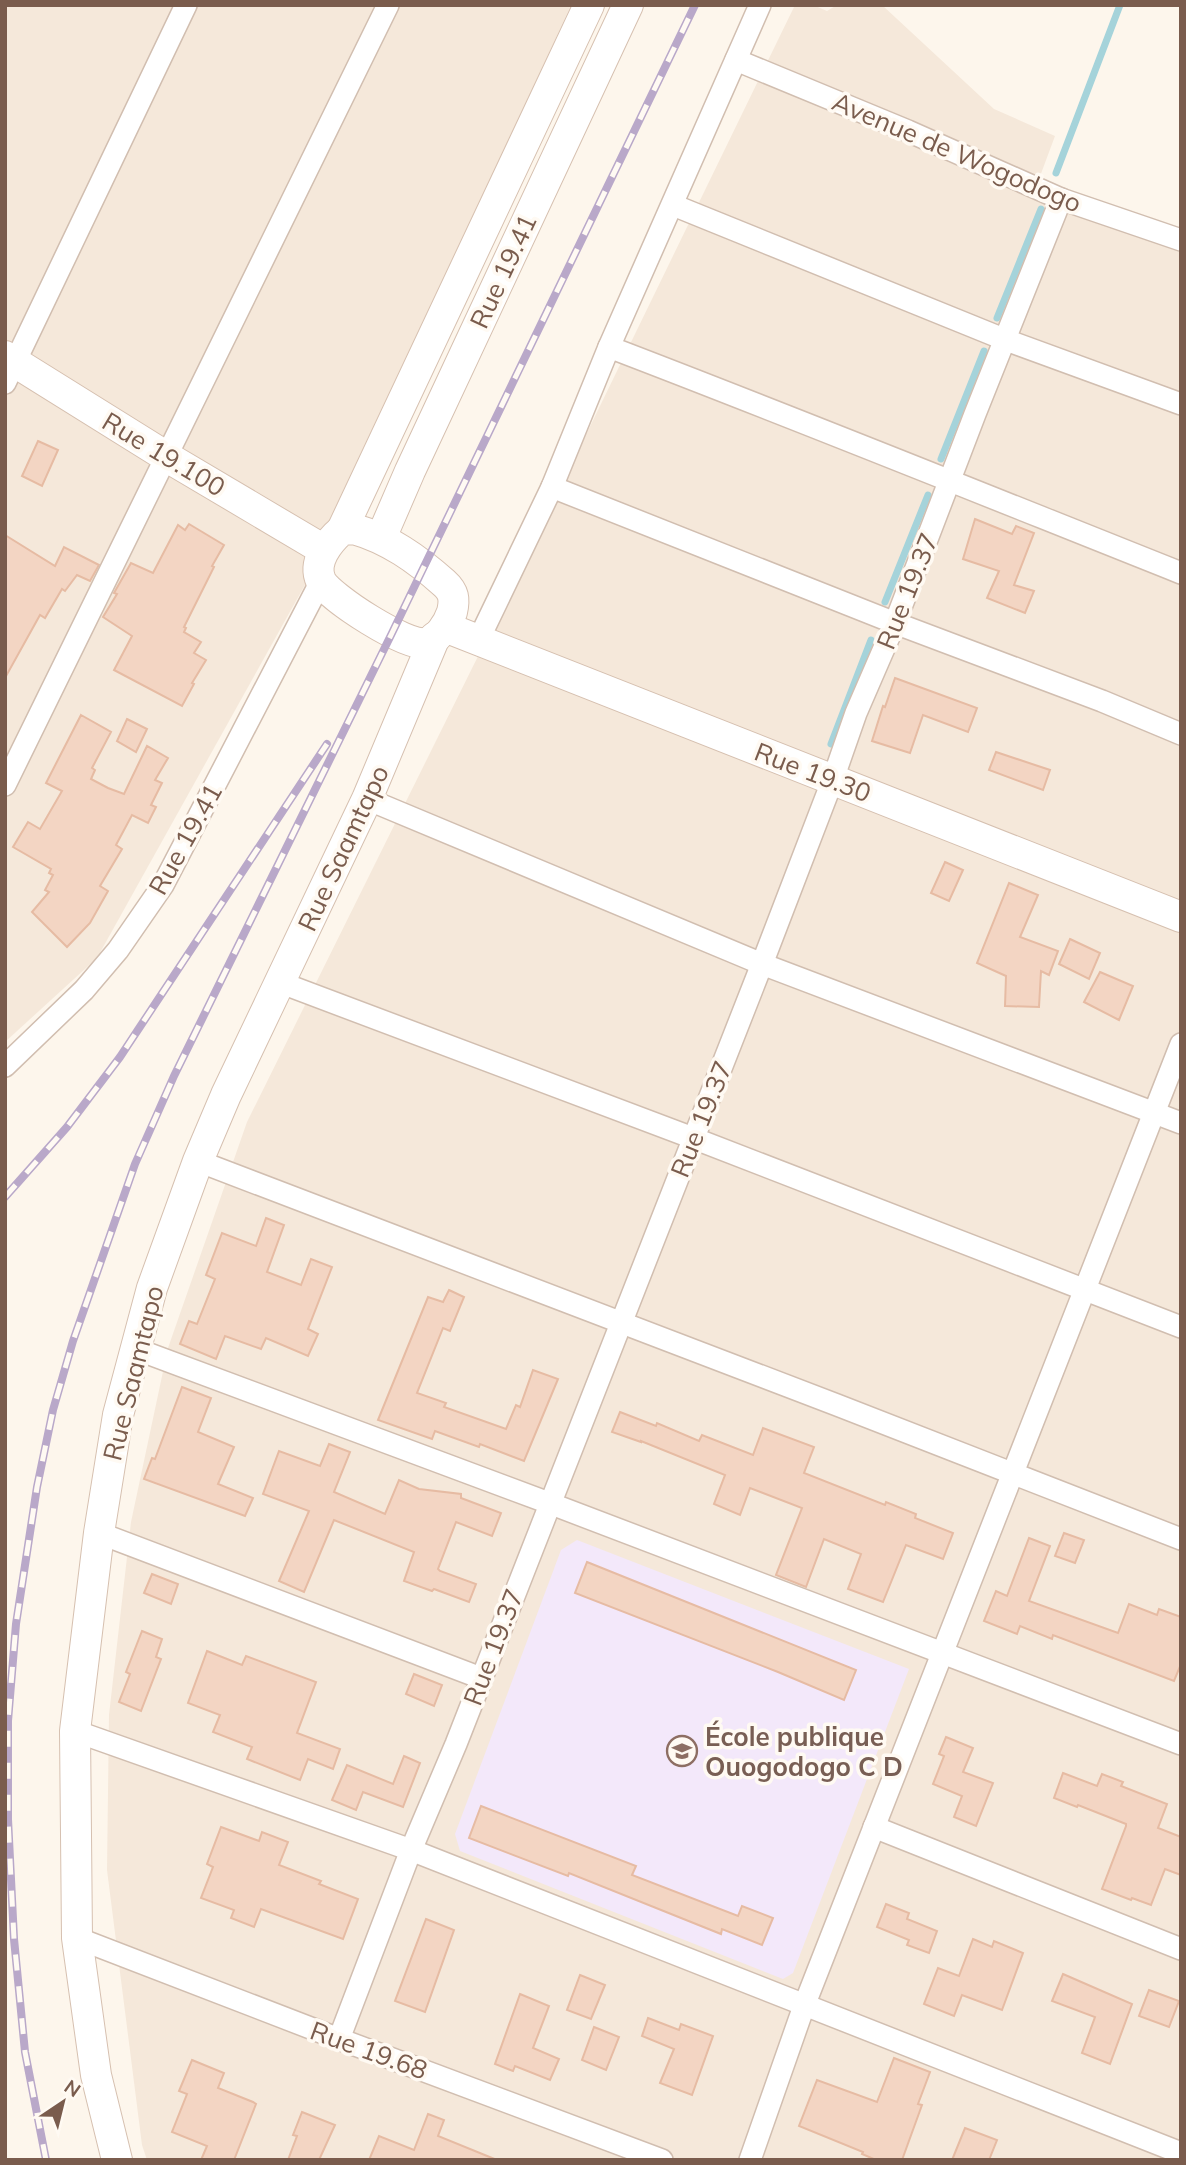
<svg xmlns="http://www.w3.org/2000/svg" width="1186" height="2165" viewBox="0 0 1186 2165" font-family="Mulish,sans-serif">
<rect width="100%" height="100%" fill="#fdf6ec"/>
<!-- residential -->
<g fill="#f5e8da">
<path d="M5,5H571L306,583L97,958L5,1042Z"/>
<path d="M795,5H813L827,11L837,5H882L994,109L1055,136L1039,179L1181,232V2160H147L142,2145L107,1870L109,1715L131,1522L168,1348L247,1122L493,626Z"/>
</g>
<!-- education -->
<path fill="#f3e8fa" d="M577,1540L909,1669L793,1973L783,1979L460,1851L455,1834L561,1550Z"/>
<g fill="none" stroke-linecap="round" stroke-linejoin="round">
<!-- stream -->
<g stroke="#a5d3da" stroke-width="7">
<path d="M1056,173L1120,5"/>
<path d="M997,318L1041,209"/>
<path d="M941,459L984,351"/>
<path d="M885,602L928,495"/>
<path d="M831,744L871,640"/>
</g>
</g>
<!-- building -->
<g fill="#f3d5c3" stroke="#e6bba3" stroke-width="2">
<path d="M38,441L58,450L42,486L22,476Z"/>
<path d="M975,519L1012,534L1016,526L1034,533L1014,585L1034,591L1025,613L987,598L999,571L963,559Z"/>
<path d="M189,524L224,545L212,566L214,567L184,627L186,628L184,632L201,642L194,653L206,660L192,683L194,684L182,706L114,670L132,636L103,617L117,594L114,593L131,563L153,573L178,525L185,530Z"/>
<path d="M5,535L55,566L64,547L99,565L90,581L77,575L65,591L62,589L45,618L40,615L5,678Z"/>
<path d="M895,678L977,708L968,732L923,715L910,753L872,741L883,706L885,707Z"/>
<path d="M81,715L111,732L92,768L95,770L91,779L108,788L124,794L147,746L168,758L155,780L162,783L151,805L156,807L148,823L132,815L116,845L122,849L100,886L108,891L90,923L67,947L32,912L49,892L45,890L53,875L49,873L51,869L13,847L28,822L40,829L62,791L46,783Z"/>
<path d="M127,719L147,729L136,752L117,741Z"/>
<path d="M996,752L1050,770L1043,790L989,770Z"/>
<path d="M945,862L963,870L949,901L931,893Z"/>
<path d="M1009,883L1038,895L1020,937L1058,951L1049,975L1041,971L1039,1007L1005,1006L1006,976L977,963Z"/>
<path d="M1070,939L1100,953L1089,979L1059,964Z"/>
<path d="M1100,972L1133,986L1119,1020L1084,1002Z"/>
<path d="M266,1218L284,1225L267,1272L301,1285L311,1259L332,1267L308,1329L318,1334L308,1356L266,1338L261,1349L225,1336L216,1359L180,1344L189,1321L197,1324L215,1279L206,1275L222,1233L256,1246Z"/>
<path d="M449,1290L464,1297L450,1331L443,1328L417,1393L446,1403L444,1407L506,1429L516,1405L520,1407L533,1370L558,1379L524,1461L480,1444L479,1447L435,1431L432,1439L378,1420L428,1297L443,1302Z"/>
<path d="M182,1387L211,1398L198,1432L234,1447L218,1484L253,1498L245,1516L144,1479L152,1458L155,1459Z"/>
<path d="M620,1412L656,1426L657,1423L699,1441L702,1435L753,1455L763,1428L814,1447L804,1473L885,1505L886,1502L916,1514L915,1518L953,1533L943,1559L906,1545L883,1602L848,1589L861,1554L824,1539L806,1587L776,1575L802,1508L750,1488L740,1515L714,1504L725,1475L641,1441V1442L612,1432Z"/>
<path d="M329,1444L350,1452L334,1492L385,1514L399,1480L419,1489L461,1494V1498L501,1513L492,1536L456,1522L438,1569L440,1571L476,1584L469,1602L434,1589L432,1591L404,1581L414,1552L334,1520L304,1592L279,1581L309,1511L263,1494L279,1451L320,1466Z"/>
<path d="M1064,1533L1084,1540L1075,1563L1055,1556Z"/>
<path d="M1029,1538L1050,1546L1029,1601L1118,1633L1129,1604L1157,1615L1159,1609L1181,1617V1664L1174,1681L1053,1635L1052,1639L1020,1626L1017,1634L984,1621L996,1591L1007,1596Z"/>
<path d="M587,1562L856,1670L844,1700L778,1672L575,1593Z"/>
<path d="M152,1574L178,1584L171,1604L144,1593Z"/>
<path d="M142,1631L162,1639L156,1657L161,1659L141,1711L119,1702L130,1674L126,1672Z"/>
<path d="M207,1651L242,1665L246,1656L316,1682L297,1733L340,1749L333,1769L308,1759L300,1780L247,1759L252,1747L213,1732L220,1715L188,1703Z"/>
<path d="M414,1674L442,1685L434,1706L406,1694Z"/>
<path d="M946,1737L973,1748L963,1772L993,1783L976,1826L954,1817L962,1796L933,1784L944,1756L939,1754Z"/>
<path d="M404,1756L420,1763L403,1807L363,1792L356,1810L332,1800L347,1765L393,1784Z"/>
<path d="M1063,1773L1097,1786L1102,1774L1123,1782L1121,1786L1167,1804L1158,1828L1181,1837V1875L1165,1869L1151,1905L1132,1898L1131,1900L1102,1889L1126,1826V1824L1078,1805L1077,1807L1054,1798Z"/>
<path d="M481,1806L636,1866L632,1875L738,1916L742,1906L773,1918L762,1945L722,1929L721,1934L569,1873L568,1876L469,1838Z"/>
<path d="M221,1827L259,1841L262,1832L288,1842L279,1865L321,1881L319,1884L358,1899L343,1939L261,1909L254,1927L231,1918L234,1910L201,1898L213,1867L207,1864Z"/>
<path d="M886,1904L909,1913L907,1919L937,1931L929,1953L907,1945L909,1940L877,1927Z"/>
<path d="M426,1919L454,1930L425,2012L395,2001Z"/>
<path d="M973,1939L992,1947L994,1941L1023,1953L1002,2010L962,1995L954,2016L924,2004L938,1968L959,1976Z"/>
<path d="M1063,1974L1132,2004L1110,2064L1082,2053L1095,2017L1052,2001Z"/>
<path d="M580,1975L605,1985L591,2019L567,2010Z"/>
<path d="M1149,1990L1179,2001L1169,2027L1139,2016Z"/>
<path d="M520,1994L549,2006L533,2048L559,2059L550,2080L515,2066L513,2071L495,2064Z"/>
<path d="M648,2018L679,2030L681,2024L713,2036L692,2095L660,2083L674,2049L642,2036Z"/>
<path d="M594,2027L619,2037L606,2070L582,2060Z"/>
<path d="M894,2058L930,2072L918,2104L922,2105L902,2160H876L862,2154L863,2152L799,2126L817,2080L877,2102Z"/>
<path d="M192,2060L224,2073L218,2088L253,2102L256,2104L234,2160H201L207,2146L172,2132L187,2094L179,2091Z"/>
<path d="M302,2112L335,2125L319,2160H288L297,2136L293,2135Z"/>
<path d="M428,2114L444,2120L438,2136L497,2160H369L379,2136L414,2150Z"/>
<path d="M965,2128L997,2140L989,2160H952Z"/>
</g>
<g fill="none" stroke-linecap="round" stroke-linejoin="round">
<!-- street casing -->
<g stroke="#d1beb0" stroke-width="24">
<g id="street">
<path d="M736,60L908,131L1061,199L1181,240"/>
<path d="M673,205L1006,340L1181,404"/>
<path d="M609,347C800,420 990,497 1181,573"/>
<path d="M5,383L186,5"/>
<path d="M552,487L895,623L1102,701L1181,734"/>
<path d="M478,641L552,487L609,347L760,5"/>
<path d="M5,785L388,5"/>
<path d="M367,799L762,964L1181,1123"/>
<path d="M279,982L693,1138L1181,1327"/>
<path d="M5,1066L84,990L118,950L163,885L321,581"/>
<path d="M198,1161L837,1405L1181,1539"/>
<path d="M136,1349L549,1503L1181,1744"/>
<path d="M99,1533L481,1678"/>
<path d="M75,1731L411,1850L1181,2153"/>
<path d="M874,1827L1181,1949"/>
<path d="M77,1938L339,2039L662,2160"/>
<path d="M339,2039L411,1850L456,1744L762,964L833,779L856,713L895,623L975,414L1061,199"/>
<path d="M750,2160L804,2006L1181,1044"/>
</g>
</g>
<!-- secondary casing -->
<g stroke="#d6c0b0" stroke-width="32">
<g id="secondary">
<path d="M5,356L167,457L324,550"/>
<path d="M354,529C389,539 417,559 444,583C454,592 455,599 452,612C448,624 438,640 425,643C407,647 330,598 321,581C312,562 329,541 342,530Z"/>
<path d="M342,530L589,5"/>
<path d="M381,538L410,471L628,5"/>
<path d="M445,627L1181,917"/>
<path d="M117,2160L96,2075L77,1938L75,1731L99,1533L118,1415L152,1288L198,1161L226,1095L367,799L435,637"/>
</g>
</g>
<!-- street -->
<use href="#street" stroke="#fff" stroke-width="21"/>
<!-- secondary -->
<use href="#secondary" stroke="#fff" stroke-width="30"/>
<!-- rail casing -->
<g stroke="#b9a8c9" stroke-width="8">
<g id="rail">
<path d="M5,1197L67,1127L120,1057L327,744"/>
<path d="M46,2160L25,2052L14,1939L8,1819V1721L16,1624L37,1487L53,1410L73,1341L135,1164L174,1076L392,633L695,5"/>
</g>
</g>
<!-- rail -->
<use href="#rail" stroke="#fffaf3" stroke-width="5" stroke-dasharray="16" stroke-linecap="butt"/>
</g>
<!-- icons -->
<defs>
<g id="school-ring" transform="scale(1.575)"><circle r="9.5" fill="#fffaf3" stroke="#8d6e63" stroke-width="1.5"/><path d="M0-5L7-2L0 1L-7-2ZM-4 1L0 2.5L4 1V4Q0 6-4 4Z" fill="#8d6e63"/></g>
</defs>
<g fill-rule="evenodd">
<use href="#school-ring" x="682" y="1751"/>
</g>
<g text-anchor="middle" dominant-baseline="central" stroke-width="7" stroke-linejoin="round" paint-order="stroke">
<!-- street labels -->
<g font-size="26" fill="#7a5c4d" stroke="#fffaf3">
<text transform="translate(957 152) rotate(23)">Avenue de Wogodogo</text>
<text transform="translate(503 271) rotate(-65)">Rue 19.41</text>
<text transform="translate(164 454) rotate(31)">Rue 19.100</text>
<text transform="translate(907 591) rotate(-68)">Rue 19.37</text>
<text transform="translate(813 772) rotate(21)">Rue 19.30</text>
<text transform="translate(185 839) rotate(-61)">Rue 19.41</text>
<text transform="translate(343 848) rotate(-65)">Rue Saamtapo</text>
<text transform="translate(701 1119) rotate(-68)">Rue 19.37</text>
<text transform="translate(133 1373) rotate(-76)">Rue Saamtapo</text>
<text transform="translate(493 1647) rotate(-69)">Rue 19.37</text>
<text transform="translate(369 2050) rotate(20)">Rue 19.68</text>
</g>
<!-- education labels -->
<g font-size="26" font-weight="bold" fill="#785e54" stroke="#fffaf3" text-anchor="start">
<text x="705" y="1736">École publique<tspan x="705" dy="30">Ouogodogo C D</tspan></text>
</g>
</g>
<!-- border -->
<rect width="1186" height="2165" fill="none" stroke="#7a5c4d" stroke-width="14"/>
<!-- north arrow -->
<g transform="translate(63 2102) rotate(35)" stroke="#fffaf3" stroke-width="5" paint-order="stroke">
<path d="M0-5L12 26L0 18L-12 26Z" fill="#7a5c4d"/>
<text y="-10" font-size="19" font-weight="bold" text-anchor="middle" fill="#7a5c4d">N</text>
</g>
</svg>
